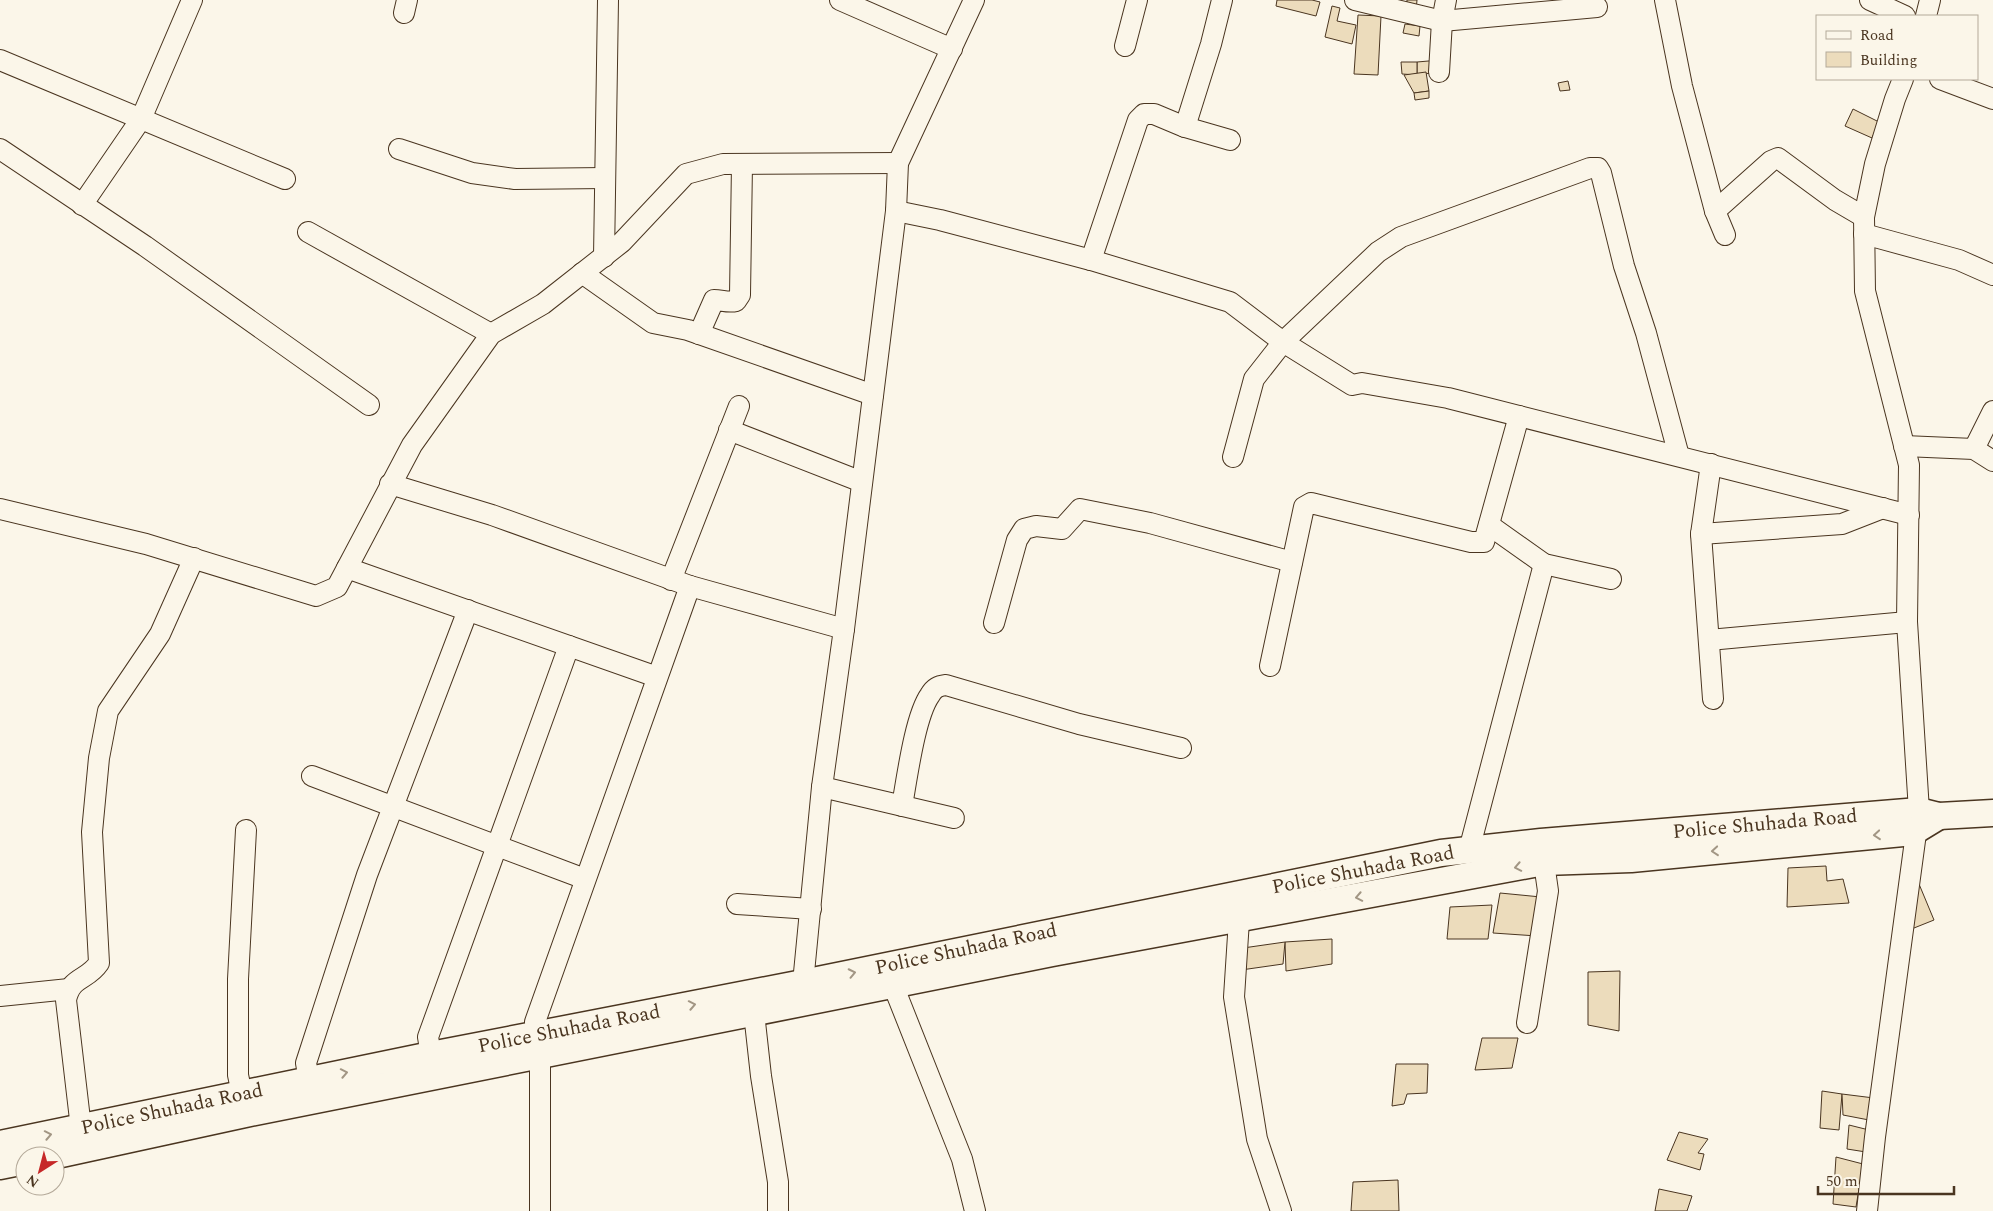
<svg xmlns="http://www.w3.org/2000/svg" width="1993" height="1211" viewBox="0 0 1993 1211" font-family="Spectral,serif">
<rect width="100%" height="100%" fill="#fbf6e9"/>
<!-- building -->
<g fill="#ecdcbc" stroke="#4a3520">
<path d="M1277,0H1312L1320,2L1316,16L1276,6Z"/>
<path d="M1407,0H1417L1416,11L1406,10Z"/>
<path d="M1332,6L1340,8L1337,21L1356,25L1352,44L1325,37Z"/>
<path d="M1358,15L1381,16L1378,75L1354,74Z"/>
<path d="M1405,24L1420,26L1419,36L1403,33Z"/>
<path d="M1440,60L1439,72L1417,75V62Z"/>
<path d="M1401,62H1417V75L1402,74Z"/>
<path d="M1426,72L1429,91L1414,93L1404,75Z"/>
<path d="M1568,81L1570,90L1560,91L1558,83Z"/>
<path d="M1429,91V98L1415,100L1414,93Z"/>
<path d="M1853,109L1879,122L1872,138L1845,126Z"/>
<path d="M1826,866L1827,881L1843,879L1849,903L1787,907L1788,868Z"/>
<path d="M1914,882L1919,884L1934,920L1909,930Z"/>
<path d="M1500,893L1541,897L1537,936L1493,933Z"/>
<path d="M1492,905L1488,939H1447L1450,907Z"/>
<path d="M1332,939V964L1286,971L1285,942Z"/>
<path d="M1285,942L1283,964L1241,970L1243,948Z"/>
<path d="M1620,971L1619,1031L1588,1025V972Z"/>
<path d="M1482,1038H1518L1512,1068L1475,1070Z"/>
<path d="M1396,1064H1428L1427,1093L1407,1094L1404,1104L1392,1106Z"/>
<path d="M1822,1091L1842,1094L1839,1130L1820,1128Z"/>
<path d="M1842,1094L1874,1098L1869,1120L1843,1115Z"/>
<path d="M1849,1125L1869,1130L1866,1152L1847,1149Z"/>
<path d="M1679,1132L1708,1139L1698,1153L1704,1154L1700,1170L1667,1160Z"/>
<path d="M1836,1157L1863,1164L1856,1207L1833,1204Z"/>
<path d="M1398,1180L1399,1211H1351L1353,1182Z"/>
<path d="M1659,1189L1692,1196L1687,1211H1655Z"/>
</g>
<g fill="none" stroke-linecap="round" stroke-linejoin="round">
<!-- minor casing -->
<g stroke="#4a3520" stroke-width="22">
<g id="minor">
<path d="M840,0L952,49"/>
<path d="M1355,0L1442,21L1597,7"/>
<path d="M1665,0L1682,86L1715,211L1725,235"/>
<path d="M1870,0L1905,16"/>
<path d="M404,13L407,0"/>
<path d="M1926,16L1930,0"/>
<path d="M1125,46L1137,0"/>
<path d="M0,60L285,179"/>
<path d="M1439,72L1442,21L1446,0"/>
<path d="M1940,79L1993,99"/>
<path d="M1185,127L1211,44L1222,0"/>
<path d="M0,149L145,246L369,405"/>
<path d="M399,149L472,173L515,179L605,178"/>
<path d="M82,205L141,119L192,0"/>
<path d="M896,211L940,220L1091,260L1230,302L1283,342L1352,385L1362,383L1448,398L1909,515"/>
<path d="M1715,211L1771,161L1778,158L1835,200L1864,217"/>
<path d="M308,232L491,334"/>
<path d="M1864,234L1959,260L1993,275"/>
<path d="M604,257L608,0"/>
<path d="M1091,260L1138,120L1144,114H1154L1185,127L1230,140"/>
<path d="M582,273L653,323L688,330L873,395"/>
<path d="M699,334L714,300C722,300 728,303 736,301L740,295L742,164"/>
<path d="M729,430L862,482"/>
<path d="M1904,446L1974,449L1993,461"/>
<path d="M1974,449L1993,411"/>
<path d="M1233,457L1254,379L1283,342L1378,252L1401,237L1590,168H1598L1601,173L1624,266L1646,333L1679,456"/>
<path d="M1711,464L1701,534L1713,699"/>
<path d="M390,484L492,515L690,586L844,629"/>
<path d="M0,509L146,544L316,596L337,587L412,445L491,334L543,304L622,242L686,174L723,164L898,163"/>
<path d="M1489,525L1544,564L1611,579"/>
<path d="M1701,534L1842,524L1883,508"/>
<path d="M347,568L657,677"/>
<path d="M671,580L739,406"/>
<path d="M994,623L1017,540L1024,529L1036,526L1062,529L1080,509L1150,523L1292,562"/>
<path d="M1709,640L1907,622"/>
<path d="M1270,666L1304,507L1311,503L1471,542H1484L1519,416"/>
<path d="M312,776L585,879"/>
<path d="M822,787L954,818"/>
<path d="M902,806C907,778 915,716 930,695C934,688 938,686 946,685L1079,724L1181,748"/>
<path d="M1469,850L1544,564"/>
<path d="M737,904L811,909"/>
<path d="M1239,920L1234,997L1257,1139L1281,1211"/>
<path d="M803,983L822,787L844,629L896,211L898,163L974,0"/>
<path d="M893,985L962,1159L975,1211"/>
<path d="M0,996L69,989"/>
<path d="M754,1013L761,1076L778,1182V1211"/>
<path d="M1527,1023L1548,891L1542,849"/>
<path d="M536,1036L535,1022L690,586"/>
<path d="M431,1055L428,1037L569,646"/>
<path d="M309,1080L306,1063L367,875L468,610"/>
<path d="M242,1094L238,1075V979L246,830"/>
<path d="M81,1128L66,1000C71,976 87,981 99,963L92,832L99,758L108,711L160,634L194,558"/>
<path d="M540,1211V1055"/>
<path d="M1867,1211L1875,1137L1919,811L1907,622L1909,465L1865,291L1864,217L1875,164L1895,99L1903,79"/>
</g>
</g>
<!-- major casing -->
<g stroke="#4a3520" stroke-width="29">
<g id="major">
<path d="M0,1144L431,1055L803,983L1441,853L1541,842L1919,811L1939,816L1993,813"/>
<path d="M52,1156L245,1114L1052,953L1544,862L1631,859L1903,833L1916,830L1939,816"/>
<path d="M0,1166L25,1161"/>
</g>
</g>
<!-- minor -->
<use href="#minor" stroke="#fbf6e9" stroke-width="20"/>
<!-- major -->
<use href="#major" stroke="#fbf6e9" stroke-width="26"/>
</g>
<!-- one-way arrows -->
<defs><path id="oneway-chevron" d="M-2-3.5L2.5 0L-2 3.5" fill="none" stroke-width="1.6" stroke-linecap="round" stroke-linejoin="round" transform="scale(1.25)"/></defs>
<g stroke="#a29684">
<use href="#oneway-chevron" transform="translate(1877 835) rotate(175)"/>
<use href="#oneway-chevron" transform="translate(1715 851) rotate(175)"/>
<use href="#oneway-chevron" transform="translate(1518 867) rotate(169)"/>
<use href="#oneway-chevron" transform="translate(1359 897) rotate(169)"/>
<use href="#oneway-chevron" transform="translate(852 973) rotate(-12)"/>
<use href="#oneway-chevron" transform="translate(692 1005) rotate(-11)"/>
<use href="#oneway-chevron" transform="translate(344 1073) rotate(-11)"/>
<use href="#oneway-chevron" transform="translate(48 1135) rotate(-11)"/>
</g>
<g text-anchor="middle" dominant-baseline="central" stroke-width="4" stroke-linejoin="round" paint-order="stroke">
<!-- street labels -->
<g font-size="20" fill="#4a3520" stroke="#fbf6e9">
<text transform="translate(1765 824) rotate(-5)">Police Shuhada Road</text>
<text transform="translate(1363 870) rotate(-11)">Police Shuhada Road</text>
<text transform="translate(966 949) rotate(-12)">Police Shuhada Road</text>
<text transform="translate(569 1029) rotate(-11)">Police Shuhada Road</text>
<text transform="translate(172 1109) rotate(-12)">Police Shuhada Road</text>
</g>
</g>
<!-- legend -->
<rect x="1816" y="15" width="162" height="65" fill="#fbf6e9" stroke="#b4a999"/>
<rect x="1826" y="31" width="25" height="8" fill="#fbf6e9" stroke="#b4a999"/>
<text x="1860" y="40" font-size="15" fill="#4a3520">Road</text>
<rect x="1826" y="52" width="25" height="15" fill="#ecdcbc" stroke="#b4a999"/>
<text x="1860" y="65" font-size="15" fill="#4a3520">Building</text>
<!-- north arrow -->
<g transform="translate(40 1171) rotate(216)"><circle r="24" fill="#fbf6e9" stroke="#b4a999"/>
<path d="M0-4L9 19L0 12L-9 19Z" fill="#c62828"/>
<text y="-8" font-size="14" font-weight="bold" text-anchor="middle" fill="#4a3520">N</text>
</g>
<!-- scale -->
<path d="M1818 1186v8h136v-8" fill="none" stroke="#4a3520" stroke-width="2.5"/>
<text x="1826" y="1186" font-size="15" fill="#4a3520" stroke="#fbf6e9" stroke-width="4" paint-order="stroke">50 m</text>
</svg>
